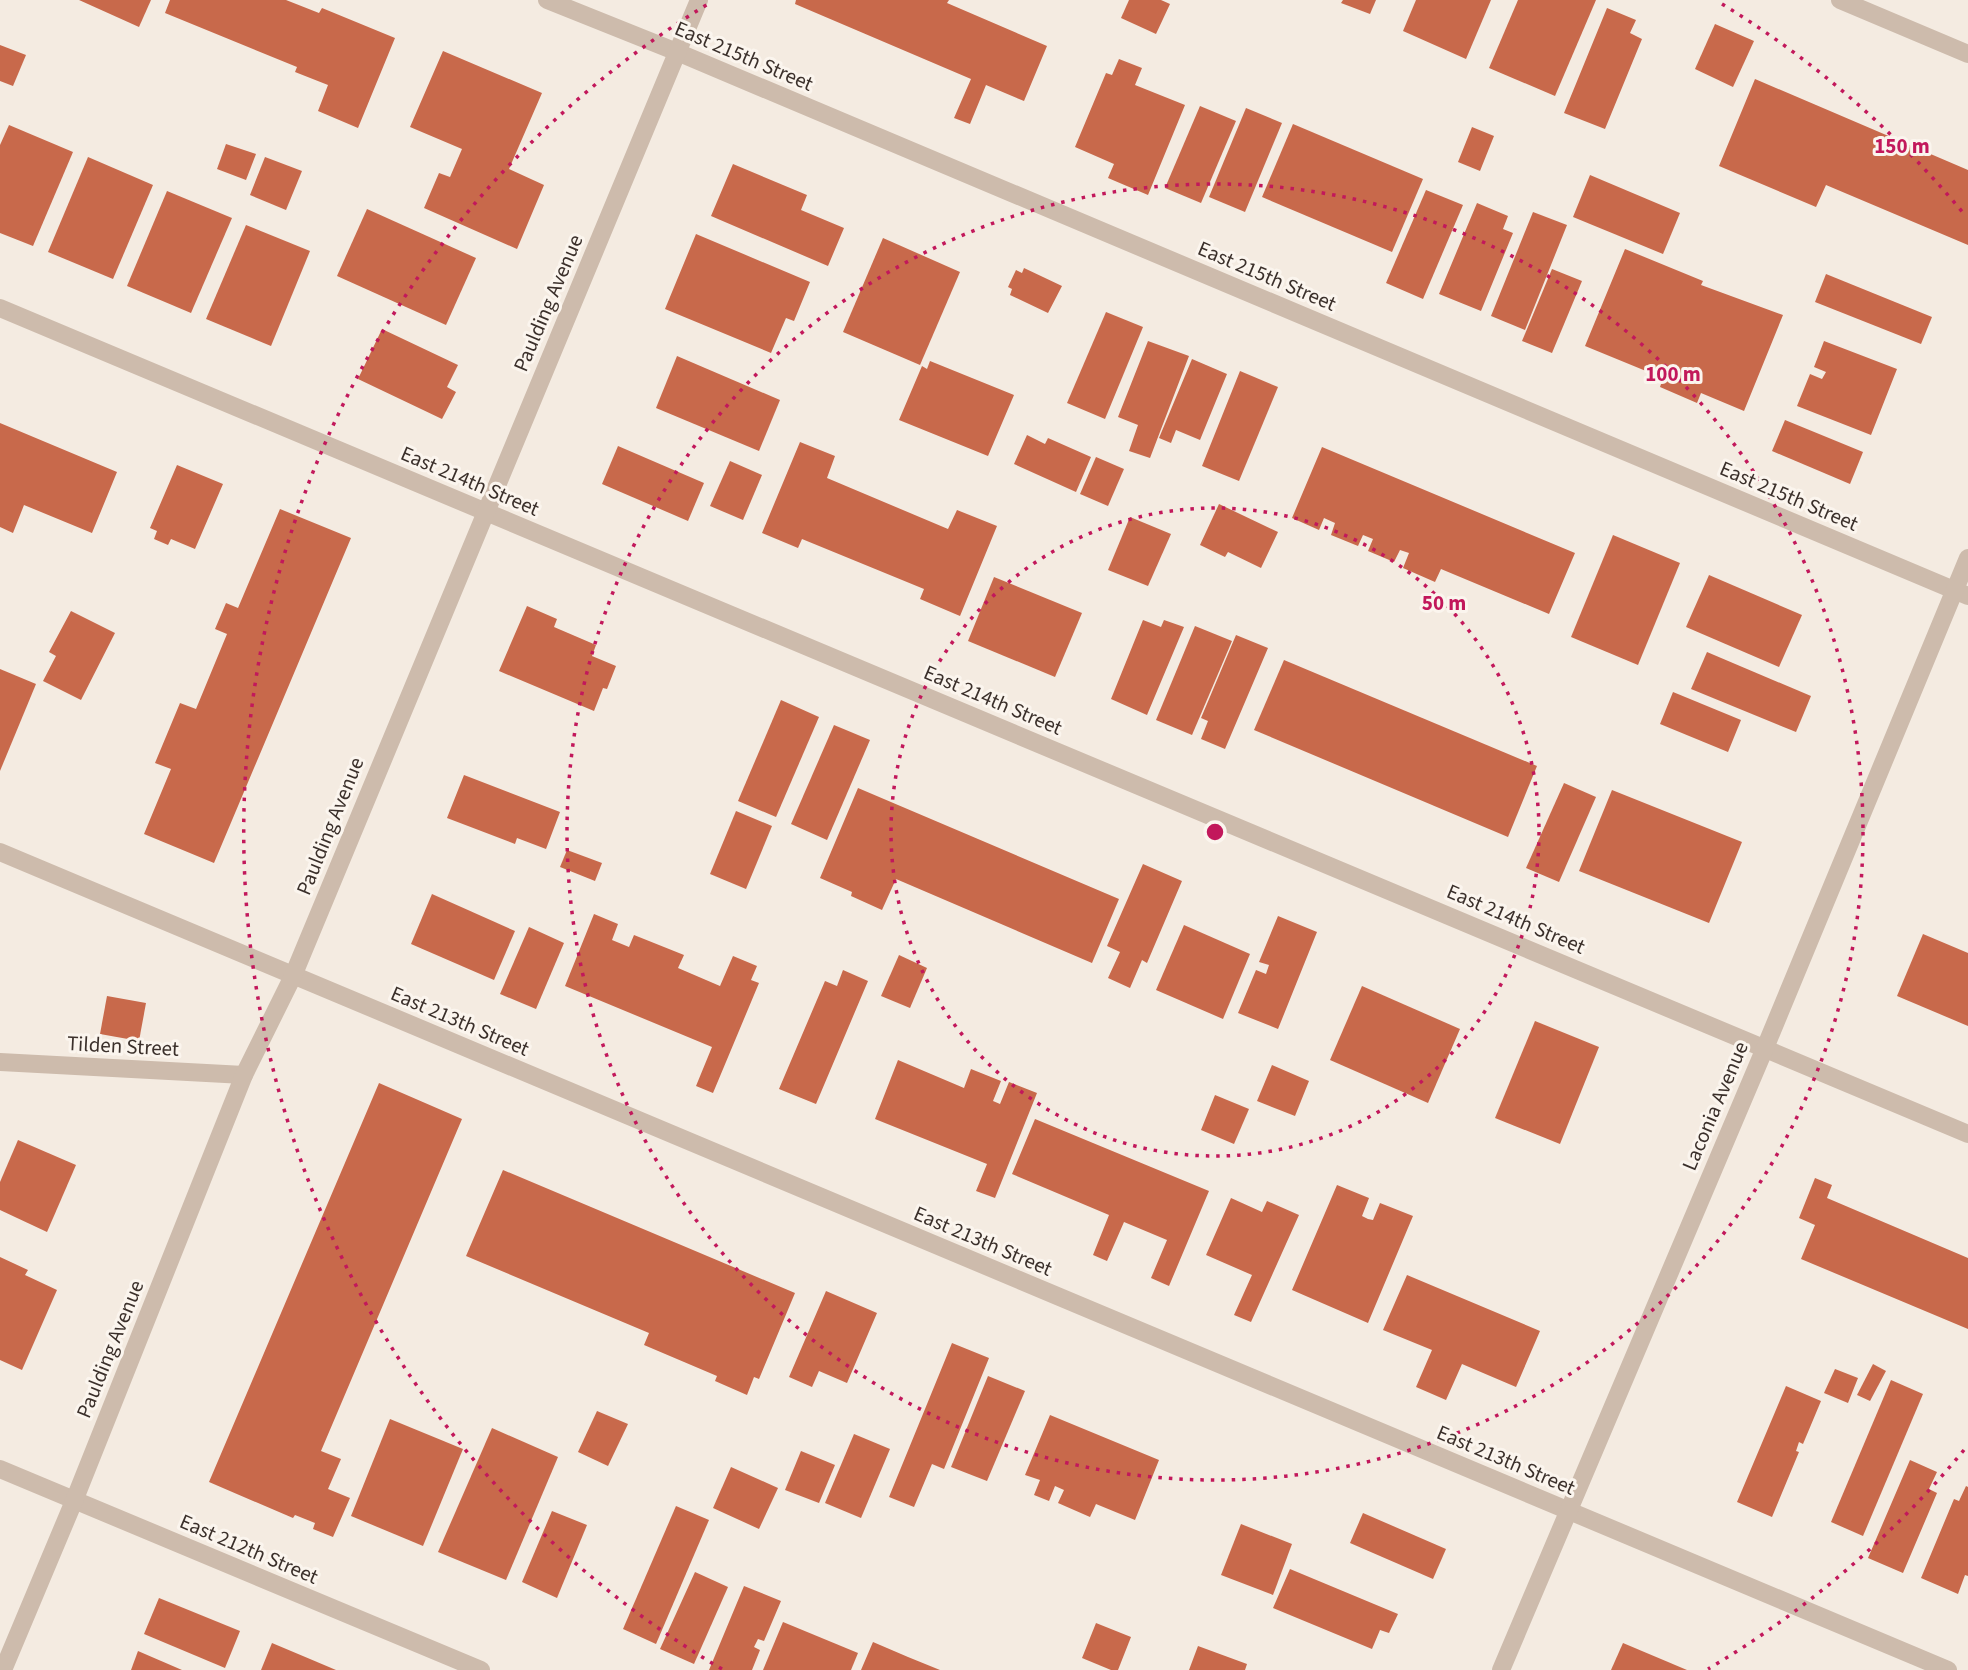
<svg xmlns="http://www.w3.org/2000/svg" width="1968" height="1670" viewBox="0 0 1968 1670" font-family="'Source Sans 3',sans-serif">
<rect width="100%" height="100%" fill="#f4ebe1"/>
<!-- building -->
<g fill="#c8694b">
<path d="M79,0H151L139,27Z"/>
<path d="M170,0H286L319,13L322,8L395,38L358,128L318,111L328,85L295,72L297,67L165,13Z"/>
<path d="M796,0H949L947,3L1047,46L1024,101L986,85L970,124L954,118L971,79L795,4Z"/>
<path d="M1129,0H1161L1170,4L1156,34L1121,18Z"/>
<path d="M1343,0H1376L1370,14L1341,3Z"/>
<path d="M1416,0H1491L1466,59L1403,31Z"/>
<path d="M1518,0H1596L1555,96L1489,68Z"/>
<path d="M1607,8L1636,20L1630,33L1642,39L1605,129L1564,113Z"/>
<path d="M1715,24L1754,41L1733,87L1695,69Z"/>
<path d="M0,45L26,55L13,86L0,81Z"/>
<path d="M443,51L542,93L509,169L544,185L517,249L424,208L439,173L450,177L462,149L410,127Z"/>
<path d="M1119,59L1142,68L1135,85L1185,105L1148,195L1108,178L1114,164L1075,147L1106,73L1112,75Z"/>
<path d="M1755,79L1968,170V245L1826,185L1816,207L1719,166Z"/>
<path d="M1200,106L1236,121L1201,203L1165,188Z"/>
<path d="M1246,108L1282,123L1245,212L1209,197Z"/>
<path d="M1293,124L1423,179L1392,252L1262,197Z"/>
<path d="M9,125L73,152L33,246L0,233V145Z"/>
<path d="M1472,127L1494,136L1480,171L1458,162Z"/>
<path d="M226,144L256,154L246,180L217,169Z"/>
<path d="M88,157L153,185L113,279L48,252Z"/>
<path d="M265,157L302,171L286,210L250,195Z"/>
<path d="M733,164L807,195L801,210L844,228L828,266L711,216Z"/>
<path d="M1590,175L1680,213L1663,254L1573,217Z"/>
<path d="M1426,190L1463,205L1423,299L1386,283Z"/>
<path d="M167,191L232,218L191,313L127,286Z"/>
<path d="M1477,203L1508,216L1503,229L1513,233L1481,311L1439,294Z"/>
<path d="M367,209L476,258L446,325L337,276Z"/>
<path d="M1533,212L1567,225L1525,330L1491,316Z"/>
<path d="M246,225L310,251L271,346L206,319Z"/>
<path d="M696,234L810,282L794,321L786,318L771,353L665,309Z"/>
<path d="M883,238L960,272L920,365L843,332Z"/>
<path d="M1625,249L1703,281L1701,285L1783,315L1744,411L1701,393L1697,403L1660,387L1663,378L1585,346Z"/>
<path d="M1024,268L1062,286L1048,313L1010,295L1012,289L1008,287L1016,270L1022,273Z"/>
<path d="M1552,269L1582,281L1552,353L1522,341Z"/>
<path d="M1826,274L1932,317L1921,344L1815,302Z"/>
<path d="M1106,312L1143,327L1105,419L1067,403Z"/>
<path d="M382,329L458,365L447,387L456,392L442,419L358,379Z"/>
<path d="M1148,341L1189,356L1150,458L1129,451L1138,425L1118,417Z"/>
<path d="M1824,341L1897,369L1871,435L1797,406L1810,374L1822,379L1826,372L1814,367Z"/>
<path d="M677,356L780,400L759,451L656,408Z"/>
<path d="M1192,359L1227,374L1200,440L1176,430L1171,443L1159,438Z"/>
<path d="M930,361L1014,395L988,456L899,420L922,366L927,369Z"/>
<path d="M1240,371L1278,387L1239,481L1202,466Z"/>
<path d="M1785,420L1863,452L1850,484L1772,451Z"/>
<path d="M0,423L117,472L92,533L24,505L13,533L0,527Z"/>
<path d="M1027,435L1045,444L1048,438L1091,457L1076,492L1014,464Z"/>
<path d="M800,442L835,456L827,478L948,529L957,510L997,526L960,616L920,599L924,589L802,539L798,548L762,533Z"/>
<path d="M618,446L704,483L688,521L602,484Z"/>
<path d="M1322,447L1575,553L1549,614L1441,569L1435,582L1403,568L1409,553L1400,550L1394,562L1368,551L1373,539L1363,535L1358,546L1331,535L1335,523L1324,518L1319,530L1292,518Z"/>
<path d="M1096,457L1124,469L1108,506L1080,494Z"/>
<path d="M730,461L762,475L743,520L710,506Z"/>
<path d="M177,465L223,484L195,549L171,539L168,545L154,539L157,531L150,528Z"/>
<path d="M1219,504L1278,532L1261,568L1228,552L1225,557L1200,545Z"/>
<path d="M280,509L351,538L214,863L144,834L171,769L155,763L180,703L196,709L227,634L215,629L226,603L238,608Z"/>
<path d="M1130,517L1171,534L1148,586L1108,570Z"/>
<path d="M1613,535L1680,563L1638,665L1571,637Z"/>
<path d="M1709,575L1802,615L1779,667L1686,627Z"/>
<path d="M994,577L1082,613L1055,677L968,641Z"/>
<path d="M527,606L557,619L554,627L596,645L592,656L616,666L607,689L603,688L594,711L499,671Z"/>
<path d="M71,611L115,633L81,700L43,681L56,656L49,652Z"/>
<path d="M1143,620L1161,627L1164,620L1184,627L1147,715L1111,699Z"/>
<path d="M1195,626L1232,641L1192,735L1156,720Z"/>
<path d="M1236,635L1268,648L1225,749L1201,739L1208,721L1201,718Z"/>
<path d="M1707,652L1811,696L1796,732L1691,689Z"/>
<path d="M1284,660L1537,766L1508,837L1254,730Z"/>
<path d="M0,669L36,684L0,771Z"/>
<path d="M1673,692L1741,720L1728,752L1660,724Z"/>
<path d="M781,700L819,717L776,817L738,801Z"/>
<path d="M834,725L870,740L827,840L791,824Z"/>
<path d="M464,775L560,812L546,849L517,838L515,844L447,818Z"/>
<path d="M1564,783L1596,797L1559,882L1526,868Z"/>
<path d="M858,788L1119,899L1092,963L896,879L882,910L851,896L852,892L820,878Z"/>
<path d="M1612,790L1742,842L1709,923L1579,871Z"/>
<path d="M736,811L772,826L746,889L710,874Z"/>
<path d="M567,850L602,863L595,881L560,867Z"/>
<path d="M1143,864L1182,881L1147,963L1142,960L1130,988L1108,978L1120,952L1107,946Z"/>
<path d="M432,894L515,931L494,980L411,944Z"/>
<path d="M594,914L618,924L612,940L629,947L634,935L684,955L678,968L720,986L733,956L757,966L751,980L759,983L713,1093L696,1086L712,1047L565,986Z"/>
<path d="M1278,916L1317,932L1278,1029L1238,1013L1256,970L1266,974L1269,965L1259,962Z"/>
<path d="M1184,925L1250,954L1223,1019L1156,990Z"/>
<path d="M529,927L564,943L536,1009L500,994Z"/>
<path d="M1923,934L1968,953V1026L1897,996Z"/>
<path d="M899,955L927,968L910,1008L881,996Z"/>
<path d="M843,970L868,981L816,1104L779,1089L825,981L837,986Z"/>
<path d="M1362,986L1460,1029L1428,1103L1330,1060Z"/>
<path d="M107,996L146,1003L139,1041L100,1034Z"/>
<path d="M1535,1021L1599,1047L1560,1144L1495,1118Z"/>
<path d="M898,1060L964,1088L971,1069L1001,1081L993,1101L1000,1104L1009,1082L1037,1093L995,1198L976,1191L987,1164L875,1119Z"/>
<path d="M1272,1065L1309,1081L1295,1116L1257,1101Z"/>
<path d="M379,1083L462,1119L321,1451L341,1459L328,1489L350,1498L333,1537L313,1529L315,1523L295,1515L293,1518L209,1482Z"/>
<path d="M1215,1095L1249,1109L1234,1144L1201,1130Z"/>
<path d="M1035,1119L1209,1191L1169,1286L1151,1278L1167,1240L1124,1222L1107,1261L1093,1255L1109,1215L1012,1174Z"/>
<path d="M18,1140L76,1165L47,1232L0,1210V1182Z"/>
<path d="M503,1170L795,1293L759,1379L754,1377L747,1395L715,1381L717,1376L644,1345L649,1333L466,1256Z"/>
<path d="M1815,1178L1832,1185L1827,1198L1968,1258V1329L1801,1259L1815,1225L1799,1218Z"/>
<path d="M1337,1185L1369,1198L1362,1216L1368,1219L1373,1220L1380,1203L1413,1216L1368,1323L1292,1290Z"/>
<path d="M1231,1198L1262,1212L1267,1201L1299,1215L1251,1322L1234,1315L1252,1275L1206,1255Z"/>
<path d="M0,1257L28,1270L25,1275L57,1290L22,1370L0,1360Z"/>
<path d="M1407,1275L1540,1331L1516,1387L1462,1364L1446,1400L1416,1387L1432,1350L1383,1330Z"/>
<path d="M826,1291L877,1313L847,1383L819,1371L812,1387L789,1377Z"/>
<path d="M952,1343L989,1358L944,1469L932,1464L914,1507L889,1497Z"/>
<path d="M1873,1364L1886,1371L1870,1401L1857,1395Z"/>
<path d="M1835,1369L1858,1378L1848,1403L1824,1393Z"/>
<path d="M988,1376L1025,1391L987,1481L951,1467Z"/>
<path d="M1891,1380L1923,1394L1863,1536L1831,1522Z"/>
<path d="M1786,1386L1821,1401L1803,1444L1799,1442L1796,1451L1799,1452L1772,1517L1737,1502Z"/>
<path d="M597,1411L628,1424L608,1466L578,1452Z"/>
<path d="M1050,1415L1159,1460L1135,1520L1096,1504L1090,1517L1058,1503L1064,1490L1055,1486L1049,1501L1034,1495L1040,1480L1025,1475Z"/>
<path d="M390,1419L463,1449L423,1546L351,1516Z"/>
<path d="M492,1428L558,1457L506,1580L438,1552Z"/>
<path d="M854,1434L890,1449L861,1518L825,1503Z"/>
<path d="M801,1451L835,1465L819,1503L785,1490Z"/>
<path d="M1910,1460L1937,1472L1929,1489L1937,1493L1903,1573L1868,1558Z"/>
<path d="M731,1467L778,1488L759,1529L713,1508Z"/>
<path d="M1966,1486L1968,1487V1576L1965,1575L1958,1594L1921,1578L1954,1499L1959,1501Z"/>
<path d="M676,1506L709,1520L656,1644L623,1629Z"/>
<path d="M552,1511L587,1525L557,1598L522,1582Z"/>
<path d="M1363,1513L1446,1549L1433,1579L1350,1543Z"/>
<path d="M1241,1524L1292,1544L1273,1595L1221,1575Z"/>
<path d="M1290,1569L1398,1614L1389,1633L1380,1630L1372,1649L1273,1608Z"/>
<path d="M695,1572L728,1587L694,1664L660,1649Z"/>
<path d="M744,1586L781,1601L764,1641L758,1639L754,1647L760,1650L752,1670H709Z"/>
<path d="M159,1598L240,1631L225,1668L144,1634Z"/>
<path d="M783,1622L858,1653L851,1670H763Z"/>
<path d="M1096,1623L1131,1637L1118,1670H1111L1082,1658Z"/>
<path d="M873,1642L908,1657L940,1670H861Z"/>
<path d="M272,1643L310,1659L336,1670H261Z"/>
<path d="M1623,1643L1687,1670H1611Z"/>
<path d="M1198,1646L1247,1664L1245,1670H1189Z"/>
<path d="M138,1651L182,1670H131Z"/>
</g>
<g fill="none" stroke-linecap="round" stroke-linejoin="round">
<!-- minor -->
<g stroke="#cdbbac" stroke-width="18">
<path d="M547,0L677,52L1968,596"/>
<path d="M1840,0L1968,54"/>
<path d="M0,308L1968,1134"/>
<path d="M0,852L1948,1670"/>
<path d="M0,1062L244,1075"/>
<path d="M0,1469L481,1670"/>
<path d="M3,1670L74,1501L244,1075L293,976L699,0"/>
</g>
<!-- tertiary -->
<path stroke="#cdbbac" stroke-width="18" d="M1501,1670L1765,1048L1968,558"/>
</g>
<!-- distance rings -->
<g fill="none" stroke="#c2185b" stroke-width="3.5" stroke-dasharray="3.5 7">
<circle cx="1215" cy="832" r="324"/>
<circle cx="1215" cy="832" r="648"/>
<path d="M1964 1450A971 971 0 0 1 1708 1669M722 1669A971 971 0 0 1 708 4M1722 4A971 971 0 0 1 1964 214"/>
</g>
<g text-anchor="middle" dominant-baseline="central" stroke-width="6" stroke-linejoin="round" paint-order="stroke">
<!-- street labels -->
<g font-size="21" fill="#3b302b" stroke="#fbf5ee">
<text transform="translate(744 56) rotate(23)">East 215th Street</text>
<text transform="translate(1267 276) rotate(23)">East 215th Street</text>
<text transform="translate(548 303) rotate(-67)">Paulding Avenue</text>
<text transform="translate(470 481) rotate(23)">East 214th Street</text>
<text transform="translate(1789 496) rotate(23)">East 215th Street</text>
<text transform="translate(993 700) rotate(23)">East 214th Street</text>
<text transform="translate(330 826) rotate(-68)">Paulding Avenue</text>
<text transform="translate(1516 919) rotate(23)">East 214th Street</text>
<text transform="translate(460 1021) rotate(23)">East 213th Street</text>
<text transform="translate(123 1046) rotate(3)">Tilden Street</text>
<text transform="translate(1715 1106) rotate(-67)">Laconia Avenue</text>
<text transform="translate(983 1241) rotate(23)">East 213th Street</text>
<text transform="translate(110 1349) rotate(-68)">Paulding Avenue</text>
<text transform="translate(1506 1460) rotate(23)">East 213th Street</text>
<text transform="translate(249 1549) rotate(23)">East 212th Street</text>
</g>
</g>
<circle cx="1215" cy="832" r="10" fill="#c2185b" stroke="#fbf5ee" stroke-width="3.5"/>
<g font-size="21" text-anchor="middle" font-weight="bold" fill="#c2185b" stroke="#fbf5ee" stroke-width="6" stroke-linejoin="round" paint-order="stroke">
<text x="1902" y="153">150 m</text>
<text x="1673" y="381">100 m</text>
<text x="1444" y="610">50 m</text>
</g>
</svg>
